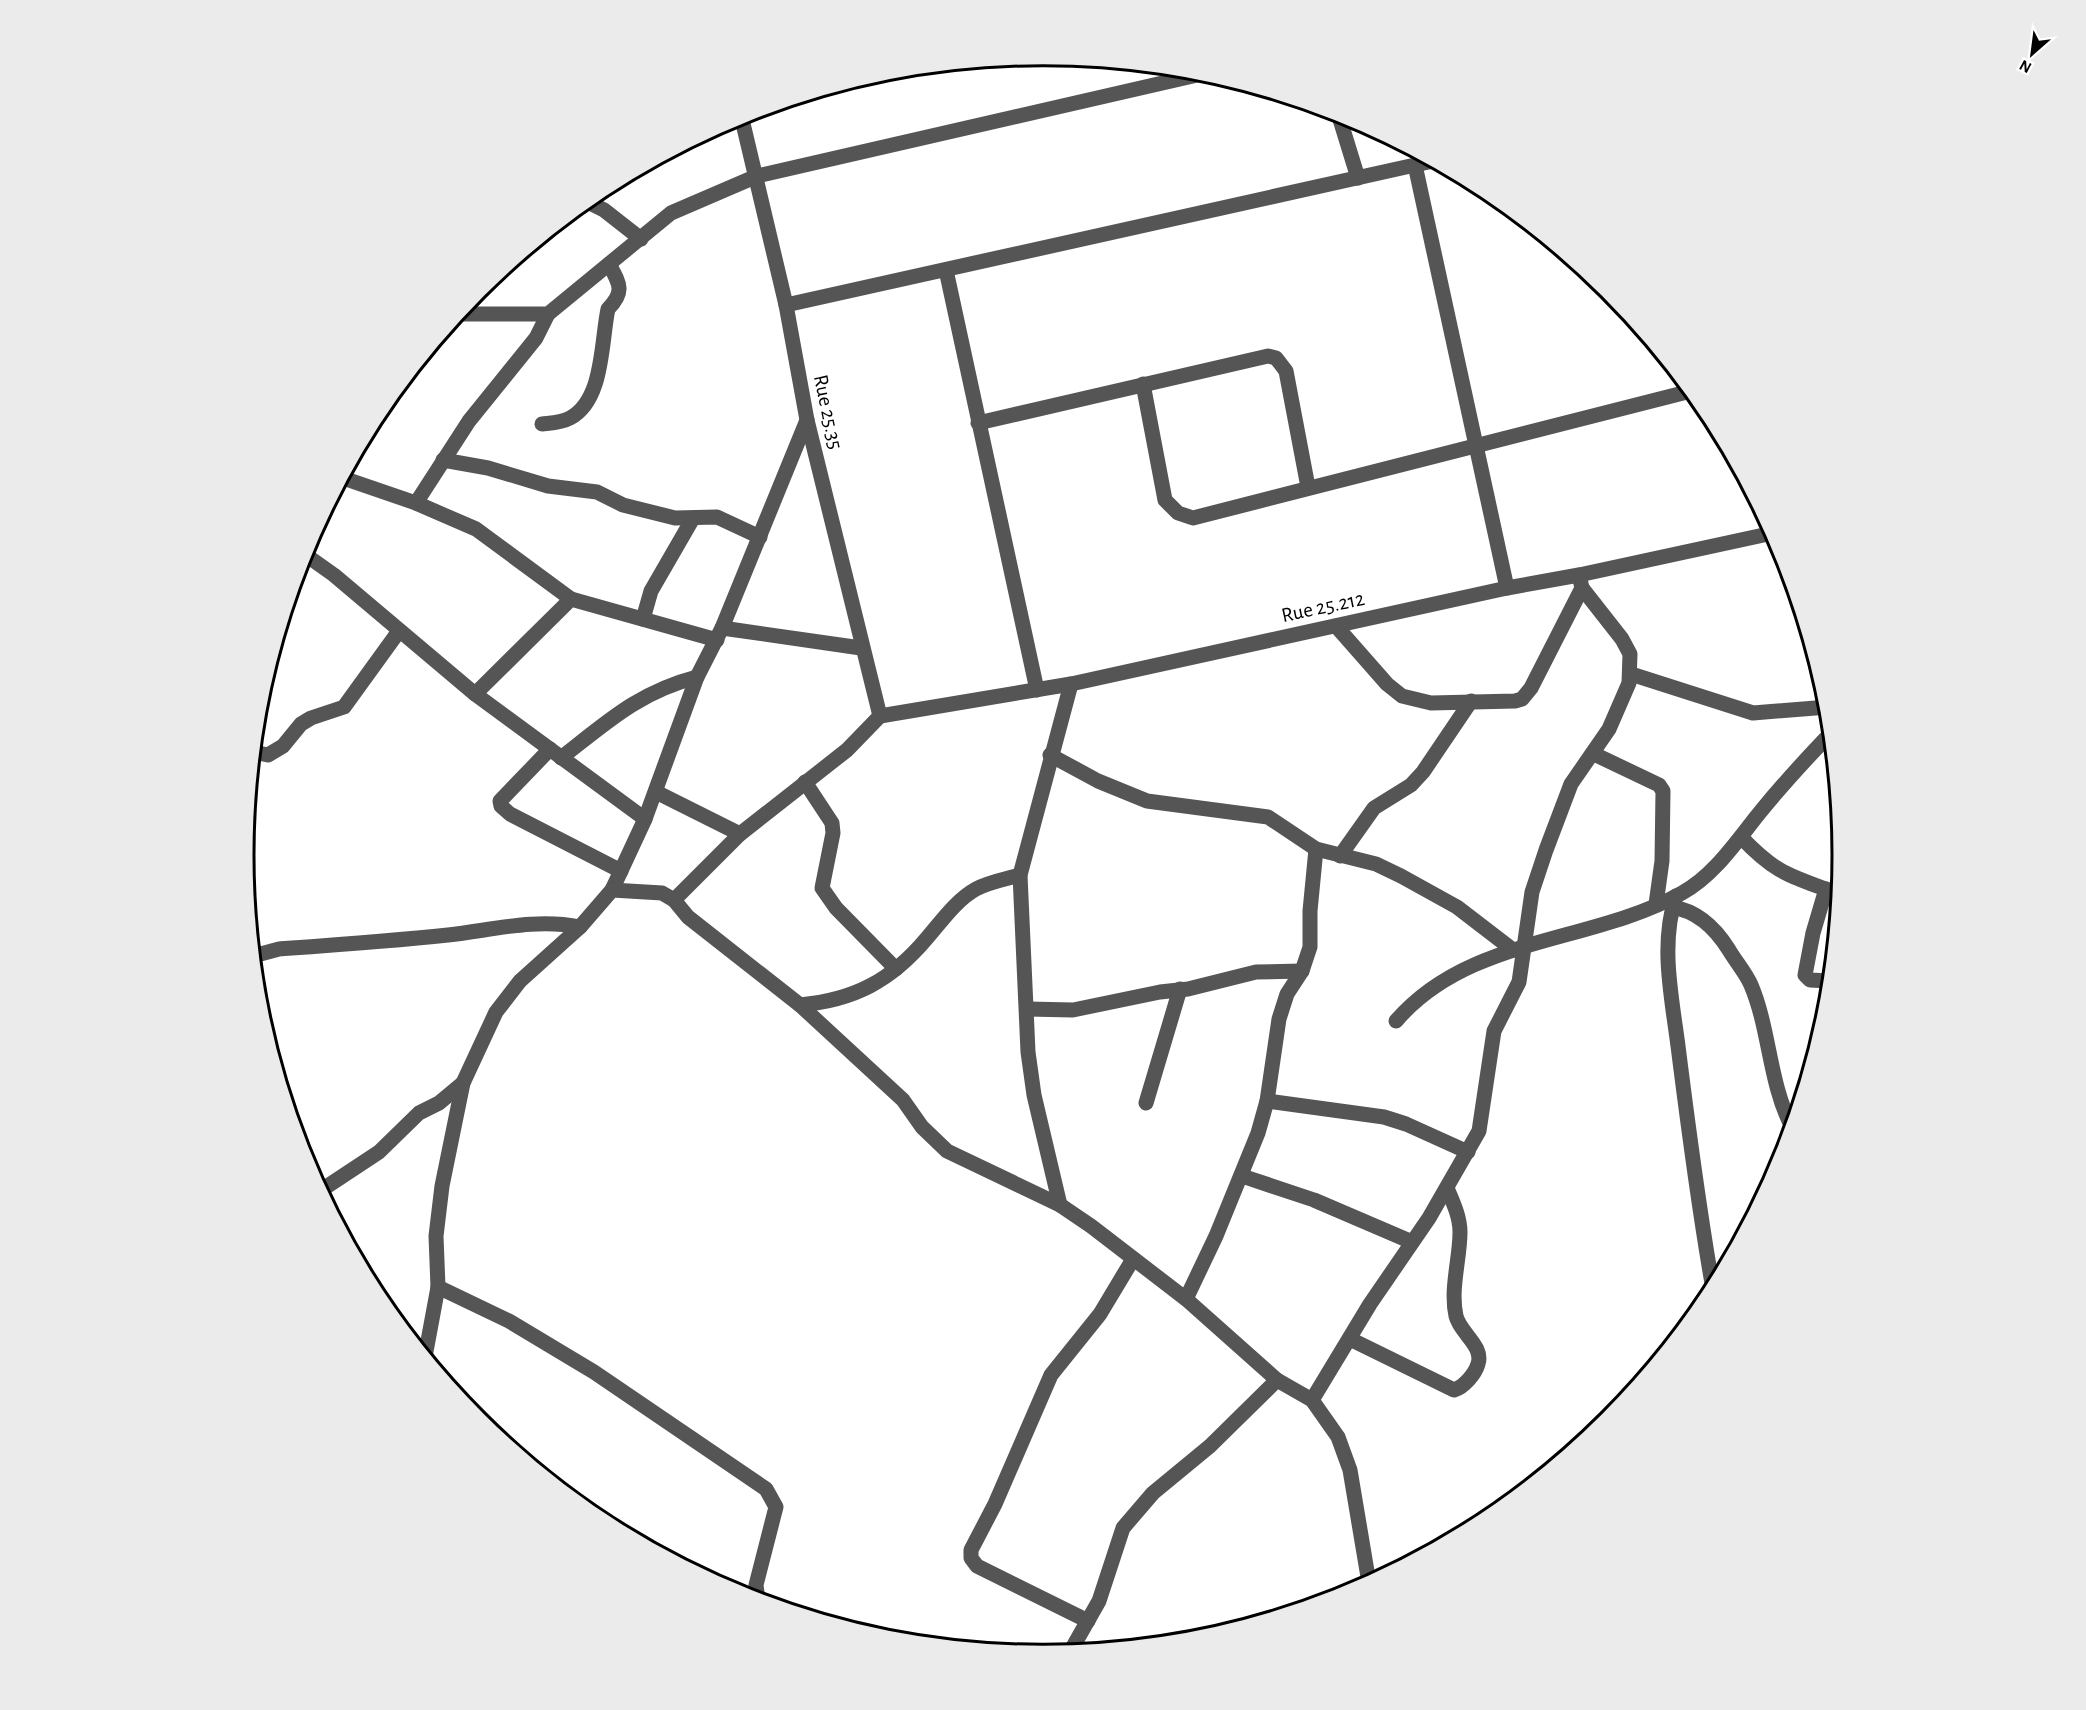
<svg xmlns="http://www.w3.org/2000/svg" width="2086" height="1710" viewBox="0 0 2086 1710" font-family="'Alegreya Sans',sans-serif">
<rect width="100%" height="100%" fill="#fff"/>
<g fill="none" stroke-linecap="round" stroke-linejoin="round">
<!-- minor -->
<g stroke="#555" stroke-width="15">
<path d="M1338,113L1358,178"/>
<path d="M741,115L786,305L807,420L880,716"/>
<path d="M1415,165L1507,588"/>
<path d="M586,201L604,210L641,239"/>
<path d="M946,270L1037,690"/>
<path d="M786,305L1433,161"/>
<path d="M457,314H548L671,213L757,176L1206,73"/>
<path d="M1143,384L1165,500L1178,513L1193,518L1691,391"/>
<path d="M978,423L1268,356L1276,358L1286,371L1308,487"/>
<path d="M542,424C551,423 561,423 570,418C604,400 601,341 608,309C625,292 620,284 609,264"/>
<path d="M443,460L488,468L548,486L597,492L623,505L675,518L717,517L760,537"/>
<path d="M343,478L416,503L476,529L571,599"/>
<path d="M416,503L469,421L536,338L548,314"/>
<path d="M303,553L334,575L475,694L645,819"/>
<path d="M643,619L651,591L692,520"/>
<path d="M1336,626L1387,684L1402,696L1431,703L1515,701L1522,699L1531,688L1582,588"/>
<path d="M722,628L861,648"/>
<path d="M1631,674L1753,713L1828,707"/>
<path d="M475,694L571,599L717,640"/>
<path d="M880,716L1071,684L1507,588L1579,575L1773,533"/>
<path d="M550,749L500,801L501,806L510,814L621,871"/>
<path d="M254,752L268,755L283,746L301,724L311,718L344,707L399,631"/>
<path d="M1594,754L1659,785L1663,791L1662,861L1656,904"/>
<path d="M1050,755L1098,781L1147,801L1268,817L1316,849L1376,864L1401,876L1457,907L1513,950"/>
<path d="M561,758C607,722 639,692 697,677"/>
<path d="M805,782L832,823L833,833L822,888L836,908L896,969"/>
<path d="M656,792L740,834"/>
<path d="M1741,837C1777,875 1791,876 1839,894"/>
<path d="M1340,856L1374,808L1411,785L1423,772L1471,701"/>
<path d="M1826,889L1813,933L1805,975L1810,980L1830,981"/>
<path d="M612,890L645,819L697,677L722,628L807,420"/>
<path d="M1676,896C1659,947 1673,1002 1679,1054C1689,1133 1699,1211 1713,1289"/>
<path d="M674,900L688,917L800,1005L903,1100L922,1127L947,1151L1060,1205L1091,1226L1186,1299L1277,1380L1312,1400L1338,1437L1350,1470L1369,1583"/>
<path d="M1672,907C1698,911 1716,929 1729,950C1736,962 1746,973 1751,985C1770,1030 1769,1083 1792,1127"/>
<path d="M253,956L279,949C335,945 392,941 448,935C493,930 535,918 580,927"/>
<path d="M800,1005C854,1000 891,981 927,938C941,922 956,900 976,889C989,882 1006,879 1020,875"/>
<path d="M1027,1009L1073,1010L1160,992L1188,989L1256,972L1302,971"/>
<path d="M1396,1021C1469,936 1591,944 1682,893C1715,875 1738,839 1761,811C1783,784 1807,758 1831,733"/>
<path d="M1267,1101L1384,1117L1406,1124L1468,1152"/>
<path d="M1146,1103L1180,989"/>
<path d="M1242,1176L1314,1200L1412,1242"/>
<path d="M320,1191L379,1152L419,1113L439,1103L463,1083"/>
<path d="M1060,1205L1034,1095L1028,1052L1020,875L1071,684"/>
<path d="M438,1287L509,1321L594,1372L766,1489L776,1507L756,1585L758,1600"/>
<path d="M1186,1299L1216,1236L1258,1133L1267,1101L1279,1019L1287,994L1302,971L1310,947V911L1316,849"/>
<path d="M1350,1339L1454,1390C1464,1387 1475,1374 1478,1364C1484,1346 1460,1333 1456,1316C1450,1289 1460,1259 1460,1232C1460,1217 1453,1202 1447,1188"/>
<path d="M425,1357L438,1287L436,1236L442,1186L463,1083L496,1012L520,981L580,927L612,890L662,893L674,900L740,834L847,750L880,716"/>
<path d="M1312,1400L1370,1304L1429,1218L1479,1131L1494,1031L1519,982L1532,892L1546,850L1571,784L1609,729L1629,683L1630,654L1622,639L1582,588L1579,575"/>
<path d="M1088,1621L977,1566L971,1558V1550L995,1504L1051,1375L1100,1314L1133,1259"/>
<path d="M1070,1652L1099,1601L1123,1528L1153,1493L1210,1446L1277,1380"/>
</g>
</g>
<g text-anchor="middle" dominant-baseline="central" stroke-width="4.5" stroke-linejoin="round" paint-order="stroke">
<!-- street labels -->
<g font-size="21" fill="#000" stroke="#fff">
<text transform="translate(828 412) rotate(78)">Rue 25.35</text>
<text transform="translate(1323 607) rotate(-12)">Rue 25.212</text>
</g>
</g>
<!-- crop -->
<path d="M0 0H2086V1710H0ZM254 855a789 789 0 1 1 1578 0a789 789 0 1 1-1578 0Z" fill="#ebebeb" fill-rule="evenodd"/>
<path fill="none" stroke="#000" stroke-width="3" d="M254 855a789 789 0 1 1 1578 0a789 789 0 1 1-1578 0Z"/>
<!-- north arrow -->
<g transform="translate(2032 54) rotate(208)" stroke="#ffffff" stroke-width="4.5" paint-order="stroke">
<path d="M0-4.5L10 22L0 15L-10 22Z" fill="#000000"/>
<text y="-9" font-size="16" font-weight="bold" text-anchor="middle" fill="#000000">N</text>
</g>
</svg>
